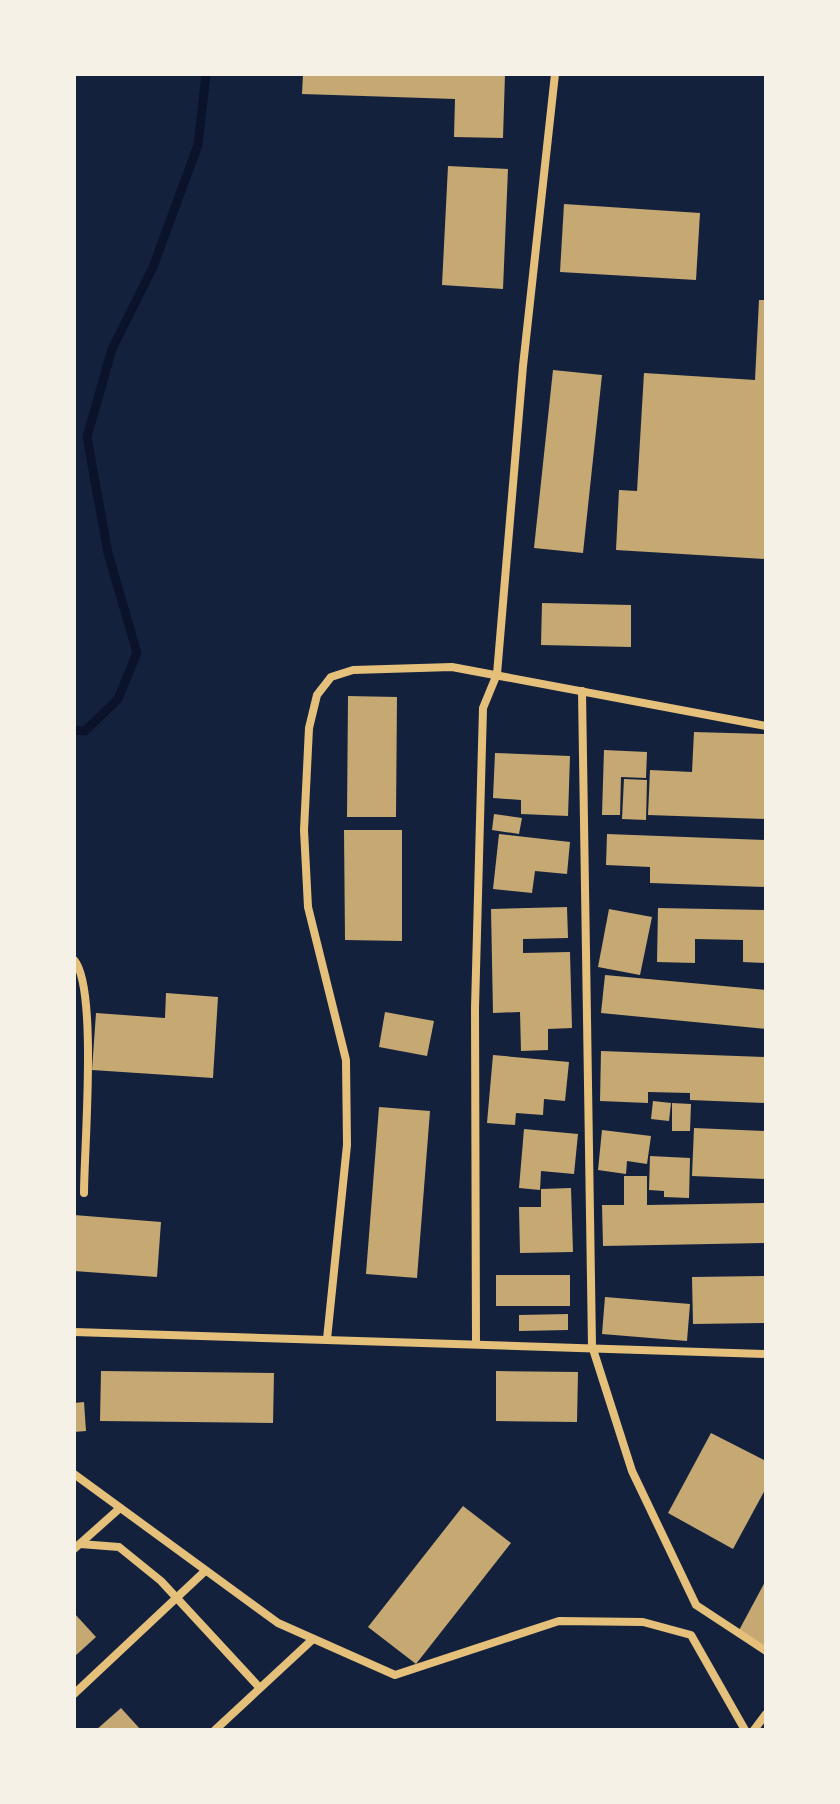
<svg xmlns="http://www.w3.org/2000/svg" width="840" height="1804" viewBox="0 0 840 1804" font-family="'DM Sans',sans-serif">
<rect width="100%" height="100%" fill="#14213d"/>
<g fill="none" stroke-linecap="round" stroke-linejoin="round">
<!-- stream -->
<path stroke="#0b132b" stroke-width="9" d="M74,730L85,731L118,699L137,653L108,553L87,437L112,349L153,267L198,145L206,74"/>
</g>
<!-- building -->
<g fill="#c6a872">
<path d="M303,74H505L503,138L454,137L455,99L302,94Z"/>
<path d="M448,166L508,169L503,289L442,285Z"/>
<path d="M564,204L700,213L696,280L560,272Z"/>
<path d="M759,300H766V559L616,550L619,490L637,491L644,373L755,380Z"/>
<path d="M553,370L602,375L583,553L534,548Z"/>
<path d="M542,603L631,605V647L541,645Z"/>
<path d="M348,696L397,697L396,817H347Z"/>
<path d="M694,732L766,734V819L648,815L650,770L692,772Z"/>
<path d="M604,750L647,752L646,778L621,777L620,815H602Z"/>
<path d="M495,753L570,756L568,816L521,814V800L493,798Z"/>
<path d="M624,779L647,780L646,820L622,819Z"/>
<path d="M494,814L522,818L519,834L492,830Z"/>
<path d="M344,830H402V941L345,940Z"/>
<path d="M499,834L570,842L567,874L535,871L532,893L493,889Z"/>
<path d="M607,834L766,840V887L650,883V867L606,865Z"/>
<path d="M567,907L568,938L523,939V953L570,952L572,1028L548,1029V1050L521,1051L520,1012L493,1013L491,909Z"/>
<path d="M658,908L766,910V963L743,962V940L695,939V963L657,962Z"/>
<path d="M609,909L652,917L640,975L598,967Z"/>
<path d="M605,975L766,990V1029L601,1013Z"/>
<path d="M166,993L218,997L213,1078L92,1070L96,1013L165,1018Z"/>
<path d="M385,1012L434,1021L427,1056L379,1047Z"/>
<path d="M601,1051L766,1057V1103L690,1100V1093L648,1092V1103L600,1101Z"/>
<path d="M493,1055L569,1062L565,1101L544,1099L543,1115L516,1113L515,1125L487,1123Z"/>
<path d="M653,1101L671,1103L669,1121L651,1119Z"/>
<path d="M672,1103L691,1104L690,1131H672Z"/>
<path d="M379,1107L430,1111L417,1278L366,1274Z"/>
<path d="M694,1128L766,1131V1179L692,1176Z"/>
<path d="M524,1129L578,1134L574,1174L541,1171L540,1190L519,1188Z"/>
<path d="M602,1130L651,1136L647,1164L627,1161L626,1174L598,1170Z"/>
<path d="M650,1156L690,1158L689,1198L664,1197V1191L649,1190Z"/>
<path d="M624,1176H647V1205L766,1203V1243L603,1246L602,1205H624Z"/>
<path d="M571,1188L573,1252L520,1253L519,1207H541V1189Z"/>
<path d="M74,1215L161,1222L157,1277L74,1271Z"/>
<rect x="496" y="1275" width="74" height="31"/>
<path d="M766,1276V1323L693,1324L692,1277Z"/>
<path d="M605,1297L690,1304L687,1341L602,1334Z"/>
<path d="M568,1314V1330L519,1331V1315Z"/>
<path d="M101,1371L274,1373L273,1423L100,1421Z"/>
<path d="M496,1371L578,1372L577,1422L496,1421Z"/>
<path d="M84,1402L86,1431L74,1432V1403Z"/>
<path d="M711,1433L766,1461V1488L733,1549L668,1513Z"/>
<path d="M463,1506L511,1543L416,1664L368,1627Z"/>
<path d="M766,1580V1650L737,1634Z"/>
<path d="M74,1613L96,1637L74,1657Z"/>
<path d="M121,1708L141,1730H96Z"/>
</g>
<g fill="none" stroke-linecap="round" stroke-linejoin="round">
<!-- minor -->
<g stroke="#e5c07b" stroke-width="8">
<path d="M582,691L592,1346L632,1471L696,1605L766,1651"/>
<path d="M74,960C98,987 84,1149 84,1193"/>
<path d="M74,1332L766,1354"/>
<path d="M327,1339L347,1145L346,1060L308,907L304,830L309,728L317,695L331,677L353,670L452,667L766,726"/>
<path d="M476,1343L475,1008L483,708L497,674L523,366L555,74"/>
<path d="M74,1474L278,1623L395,1675L559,1621L643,1622L691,1635L745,1730"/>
<path d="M80,1544L119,1547L161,1581L259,1687"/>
<path d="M74,1549L120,1508"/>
<path d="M74,1694L204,1572"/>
<path d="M215,1730L313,1639"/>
<path d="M754,1730L766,1714"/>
</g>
</g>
<!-- border -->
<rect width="840" height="1804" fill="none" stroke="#f6f1e7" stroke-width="152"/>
</svg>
